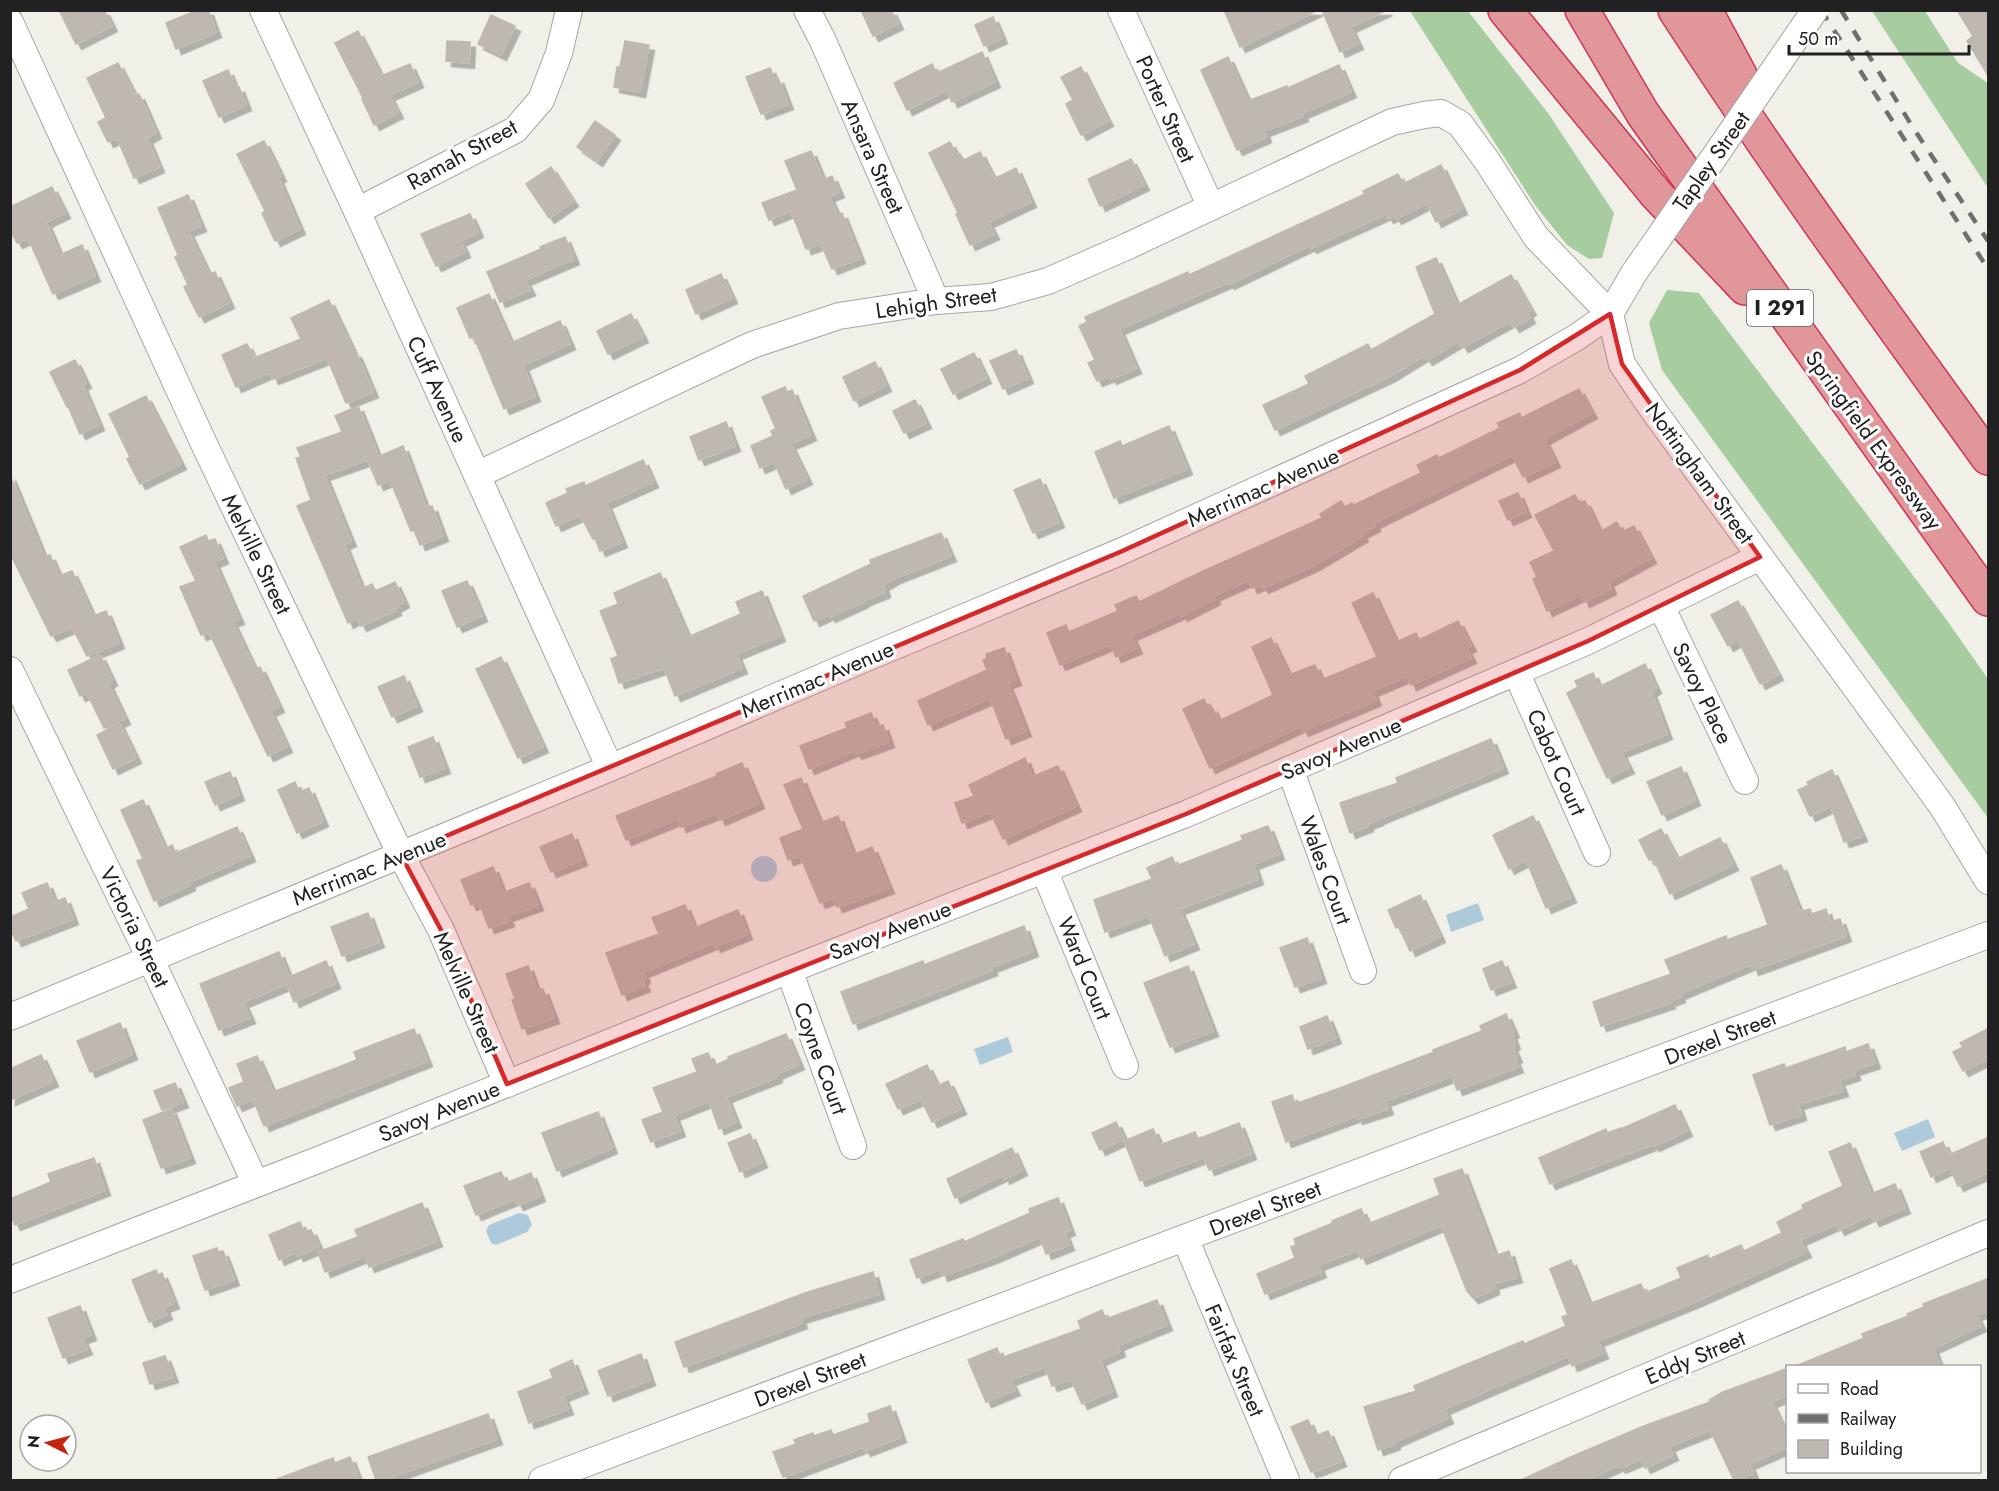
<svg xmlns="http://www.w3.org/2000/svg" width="1999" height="1491" viewBox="0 0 1999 1491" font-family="Jost,sans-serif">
<defs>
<filter id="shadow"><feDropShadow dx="5.5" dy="5.5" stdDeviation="0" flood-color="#0004"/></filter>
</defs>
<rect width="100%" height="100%" fill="#f0efe8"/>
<!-- forest -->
<g fill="#a7cca0">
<path d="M1410,11H1468L1548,113L1614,213L1602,258L1589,259L1567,245L1535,205Z"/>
<path d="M1872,11H1925L1958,63L1988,83V188Z"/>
<path d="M1667,290L1699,293L1946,619L1988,679V818L1662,370L1649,323Z"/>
</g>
<!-- water -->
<g fill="#accada">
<circle cx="764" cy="869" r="13"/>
<path d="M1478,903L1484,920L1451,932L1446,915Z"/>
<path d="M1008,1037L1013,1052L980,1065L974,1049Z"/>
<path d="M1928,1119L1935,1137L1902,1151L1894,1133Z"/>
<path d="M519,1213L528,1215L532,1225L527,1232L496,1245L491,1243L486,1231L489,1225Z"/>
</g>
<!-- building -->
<g fill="#beb8b1" stroke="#c1b8ab" stroke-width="1.5" filter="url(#shadow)">
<path d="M59,10H104L112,26L76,44Z"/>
<path d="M198,10H208L216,32L176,49L166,23Z"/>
<path d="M861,10H891L898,24L873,36Z"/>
<path d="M1224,10H1318L1240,47Z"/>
<path d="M1322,10H1387L1350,27L1358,44L1340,52Z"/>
<path d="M1957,10H1989V77L1967,41L1973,36Z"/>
<path d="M491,15L515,26L501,55L478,44Z"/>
<path d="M993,17L1002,38L984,46L975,25Z"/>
<path d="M358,31L381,76L410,64L418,82L389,95L398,113L374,125L362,99L363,98L335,43Z"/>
<path d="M447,41L470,42L469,63L446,61Z"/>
<path d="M625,41L649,45L640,92L614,87L617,67H620Z"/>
<path d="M982,52L995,82L952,102L947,90L907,110L894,83L932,64L937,73Z"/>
<path d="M1228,57L1248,101L1287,86L1288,88L1339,65L1351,92L1302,113L1303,116L1264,131L1266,137L1237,150L1201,70Z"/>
<path d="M118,63L135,96L139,94L156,133L147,138L159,167L134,178L117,138L108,142L98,122L106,118L87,78Z"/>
<path d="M1081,67L1108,121L1081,135L1066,104L1073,100L1061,77Z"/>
<path d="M770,68L775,79L778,78L788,104L761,114L746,77Z"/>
<path d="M228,70L235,88L239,87L246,105L219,117L203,81Z"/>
<path d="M595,121L615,135L597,161L577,147Z"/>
<path d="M264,141L281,176L278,178L300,229L275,241L262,213L265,211L237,154Z"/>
<path d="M950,142L957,156L960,154L964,160L980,152L994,179L1016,168L1031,202L988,222L994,234L970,245L956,214L958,213L929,153Z"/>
<path d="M811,151L823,180L832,176L839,192L829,196L837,215L842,213L860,258L832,269L821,244L806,249L791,211L769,220L762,203L797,190L785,161Z"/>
<path d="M1131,159L1144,185L1100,206L1088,179Z"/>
<path d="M1441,165L1462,209L1436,222L1427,203L1396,219L1394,215L1388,218L1386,214L1311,248L1310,245L1229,284L1228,282L1119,329L1136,368L1111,379L1110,376L1097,381L1088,363L1095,360L1079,326L1087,322L1085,317L1188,272L1189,275L1365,194L1363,191L1398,174L1403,184Z"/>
<path d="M551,167L573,201L549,218L526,184Z"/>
<path d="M52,187L65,213L46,222L60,255L82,245L95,276L53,294L28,238L17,243L10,230V207Z"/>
<path d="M188,195L201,226L188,231L209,275L215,272L229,303L199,317L184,287L188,285L175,257L178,255L158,208Z"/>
<path d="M470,214L478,232L460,241L465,252L436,266L421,234Z"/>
<path d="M565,237L574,259L525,280L530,290L500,302L487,272L541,249L540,247Z"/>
<path d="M1436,258L1457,305L1511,275L1531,310L1527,312L1530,318L1514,327L1510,321L1463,347L1459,341L1427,360L1424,355L1390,376L1275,430L1263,405L1309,384L1305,376L1368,344L1371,350L1435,314L1416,267Z"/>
<path d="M721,274L732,298L696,314L686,290Z"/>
<path d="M489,294L511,343L560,321L570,344L523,365L535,396L504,409L474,337L470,338L457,308Z"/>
<path d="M329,300L354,353L356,352L373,392L346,403L327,358L273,379L270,372L236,387L222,355L247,344L254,358L301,339L291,318Z"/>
<path d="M631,314L643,337L608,354L597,331Z"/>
<path d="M1016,350L1028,378L1003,389L990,361Z"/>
<path d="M974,353L986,378L953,394L941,369Z"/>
<path d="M75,360L86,383L82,385L99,425L80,434L68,406L67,407L50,372Z"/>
<path d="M875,362L886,386L854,401L843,377Z"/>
<path d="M785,387L787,392L792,390L811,435L790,444L807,479L786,489L774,462L760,468L751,446L773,436L771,431L776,429L762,397Z"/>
<path d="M1579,389L1592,413L1544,439L1555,462L1523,477L1512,455L1374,523L1375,526L1361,533L1363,536L1314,565L1263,588L1261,584L1252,588L1249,580L1213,596L1215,599L1182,616L1181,613L1131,635L1137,648L1116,657L1110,644L1060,665L1047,633L1066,625L1069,632L1118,611L1115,605L1136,596L1139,602L1201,572L1322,518L1320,514L1341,501L1345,507L1352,503L1354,505L1421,473L1417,465L1437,455L1439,458L1500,428L1497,423L1520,413L1521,418Z"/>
<path d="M146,396L181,464L140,484L127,459L130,457L109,414Z"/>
<path d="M915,400L926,423L904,433L893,411Z"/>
<path d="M358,406L378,456L324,475L351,541L344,544L362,589L372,584L376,591L395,582L404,602L395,607L396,610L361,626L357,618L348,623L297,506L311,500L296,458L301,457L297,448L342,432L335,416Z"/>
<path d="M726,422L735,446L699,460L690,437Z"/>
<path d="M1169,426L1187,469L1114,498L1095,452L1120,441L1122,446Z"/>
<path d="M403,446L426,508L432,506L443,536L420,545L414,530L411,531L390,480L378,485L368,461Z"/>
<path d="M643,460L653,482L606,503L622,542L600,551L595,538L593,539L580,515L556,526L546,503L568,493L566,489L584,482L585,486Z"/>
<path d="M10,475L44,557L50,555L59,576L72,571L93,616L106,611L119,643L87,656L72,627L51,636L10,553Z"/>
<path d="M1040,479L1059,522L1033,533L1014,490Z"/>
<path d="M1518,493L1526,512L1508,520L1499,501Z"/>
<path d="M1575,495L1579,503L1585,501L1600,532L1617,522L1622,532L1634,526L1651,558L1608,581L1611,589L1584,602L1581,595L1547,611L1533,579L1537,577L1530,562L1554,551L1535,515Z"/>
<path d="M941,533L951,556L895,578L883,585L885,592L863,601V602L830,617L829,614L814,621L803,596L871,564L870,560Z"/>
<path d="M206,535L208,541L215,539L223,558L214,562L239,619L232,621L255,670L260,667L279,707L270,711L287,747L268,756L209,632L201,635L180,587L196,581L180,547Z"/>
<path d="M660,573L688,637L741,614L736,602L762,591L780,636L736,654L742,668L675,696L664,668L619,683L611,659L618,656L600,611L618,604L614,593Z"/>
<path d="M467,581L482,616L457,627L442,591Z"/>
<path d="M1373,593L1396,642L1416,633L1419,640L1458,621L1471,646L1466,648L1471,658L1411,685L1407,676L1372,691L1376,700L1303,731L1301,726L1210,768L1183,709L1204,699L1209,709L1212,707L1219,721L1273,695L1252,647L1271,638L1289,675L1315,665L1321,680L1377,657L1352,603Z"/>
<path d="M1738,601L1778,675L1760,684L1738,640L1728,646L1711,615Z"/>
<path d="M1004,648L1016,680L1007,683L1026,731L1006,739L990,698L928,725L918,701L987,670L983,660L987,658L986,654Z"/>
<path d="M100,655L112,680L108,683L125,719L104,728L87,693L80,696L68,670Z"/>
<path d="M501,657L543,747L518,758L476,669Z"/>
<path d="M1645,664L1656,688L1651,691L1667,734L1621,752L1629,768L1607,778L1567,693L1578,687L1575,681L1593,673L1599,687Z"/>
<path d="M404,676L417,706L392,717L378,687Z"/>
<path d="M871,713L877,727L883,725L889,742L856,754L855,750L809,769L800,746L847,728L845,723Z"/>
<path d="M119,723L136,758L113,769L97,735Z"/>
<path d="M433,737L445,768L420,777L408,747Z"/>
<path d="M1491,739L1503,768L1378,819V820L1367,824L1368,826L1350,833L1340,803L1398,783L1396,778Z"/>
<path d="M1025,758L1032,777L1058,766L1076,806L1003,839L990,812L962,823L955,803L974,796L969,785Z"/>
<path d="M742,763L759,803L720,820L717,813L681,827L678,819L626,840L616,816L717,776L716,774Z"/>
<path d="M1681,767L1695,800L1662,815L1647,782Z"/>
<path d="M1832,770L1862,836L1844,842L1831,806L1810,816L1798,790L1809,785L1807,782Z"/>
<path d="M230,772L239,795L215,805L205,782Z"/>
<path d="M801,778L820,823L838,816L853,855L872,847L889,888L837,907L833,898L820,903L800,856L788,860L780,838L803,829L784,785Z"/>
<path d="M295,782L299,792L309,788L323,821L297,833L278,790Z"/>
<path d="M143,800L165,849L172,845L176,853L237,827L250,856L189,882L190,885L154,901L137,861L143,859L121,810Z"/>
<path d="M1533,816L1571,897L1546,908L1526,860L1509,869L1493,835Z"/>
<path d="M1268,826L1279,854L1253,864L1258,879L1179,909L1194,944L1165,956L1149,916L1105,932L1094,900L1152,879L1147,868L1172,857L1176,866L1243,840L1241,836Z"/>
<path d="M1661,829L1677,859L1720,838L1733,865L1670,894L1653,858L1649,860L1639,840Z"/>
<path d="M572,834L582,860L551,872L540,847Z"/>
<path d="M1781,865L1800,912L1810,909L1812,914L1826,909L1830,922L1840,919L1846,936L1753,970L1751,964L1679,994L1680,997L1669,1001L1670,1003L1601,1026L1593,1002L1671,974L1665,960L1726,936L1727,940L1768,925L1751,878Z"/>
<path d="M493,867L503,893L529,883L538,905L507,916L509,921L489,928L479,902L471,905L461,880Z"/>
<path d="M47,883L55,902L65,898L73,919L16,941L10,928V917L29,909L22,893Z"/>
<path d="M1420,895L1440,937L1410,951L1399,927L1396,928L1388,910Z"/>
<path d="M685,905L694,928L738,910L747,934L715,947L714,943L643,972L645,978L642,980L645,986L622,995L606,953L659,934L652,918Z"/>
<path d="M368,913L379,942L342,956L331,927Z"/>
<path d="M1024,926L1033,951L991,967L992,970L853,1024L841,992L923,961L924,965Z"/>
<path d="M1307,938L1321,978L1295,987L1280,948Z"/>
<path d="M279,952L289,977L326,961L335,983L294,1002L287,984L243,1002L250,1018L219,1030L200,984Z"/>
<path d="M1502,961L1511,982L1491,990L1483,969Z"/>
<path d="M528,966L537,991L543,989L554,1018L522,1029L512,1000L515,999L506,974Z"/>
<path d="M1188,966L1213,1031L1170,1047L1144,983Z"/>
<path d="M1506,1014L1514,1032L1511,1033L1515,1044L1512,1046L1517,1057L1514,1058L1518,1067L1457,1090L1452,1076L1385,1101L1388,1109L1357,1119L1356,1116L1286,1142L1272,1102L1292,1095L1295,1104L1340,1088L1434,1052L1433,1050L1482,1031L1480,1026Z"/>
<path d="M1327,1016L1336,1038L1308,1049L1300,1027Z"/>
<path d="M120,1023L132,1054L90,1072L77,1041Z"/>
<path d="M1989,1028V1058L1963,1071L1953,1052L1963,1047L1960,1043Z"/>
<path d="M414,1029L427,1061L264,1126L253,1099L237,1106L229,1088L244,1082L237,1064L257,1056L273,1092L357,1060L354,1052Z"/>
<path d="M786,1034L799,1064L776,1074L777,1077L726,1097L736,1122L719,1129L709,1101L674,1115L680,1131L651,1142L642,1120L663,1112L653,1088L697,1072L692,1059L708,1053L714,1066L729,1059L728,1057Z"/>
<path d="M1868,1044L1875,1063L1854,1070L1855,1075L1839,1080L1843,1091L1798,1104L1801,1115L1770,1125L1753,1075L1784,1064L1786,1068L1845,1047L1846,1052Z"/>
<path d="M41,1055L53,1081L10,1100V1069Z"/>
<path d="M927,1065L937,1086L948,1081L961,1109L932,1122L921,1099L898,1109L886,1084Z"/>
<path d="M175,1083L183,1102L162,1110L154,1091Z"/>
<path d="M1675,1105L1687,1131L1654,1146L1653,1144L1550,1184L1539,1158L1606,1129L1607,1133L1621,1128V1129Z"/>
<path d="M171,1109L190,1158L161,1168L143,1120Z"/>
<path d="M598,1112L612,1148L557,1171L542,1133Z"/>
<path d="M1116,1122L1124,1139L1100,1150L1092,1133Z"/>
<path d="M1239,1123L1251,1154L1209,1170L1204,1157L1140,1181L1124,1141L1153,1129L1160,1145L1195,1132L1198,1139Z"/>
<path d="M750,1134L762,1162L740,1172L728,1143Z"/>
<path d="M1989,1137V1172L1958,1186L1950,1168L1931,1177L1920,1152L1943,1142L1949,1155Z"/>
<path d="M1850,1143L1871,1194L1895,1184L1905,1208L1874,1221L1871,1215L1839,1230L1836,1224L1800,1240L1806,1252L1694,1302L1598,1341L1603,1353L1572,1366L1568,1356L1481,1393L1444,1409L1448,1418L1394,1442L1395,1444L1378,1450L1364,1407L1416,1391L1414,1386L1523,1341L1524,1344L1566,1326L1562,1317L1568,1315L1550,1269L1571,1260L1589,1304L1641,1284L1645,1293L1681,1278L1677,1268L1708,1255L1709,1259L1741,1245L1744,1251L1782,1233L1777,1222L1803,1209L1802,1205L1843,1186L1829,1152Z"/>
<path d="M1012,1148L1022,1170L1004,1179L1003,1175L955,1198L947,1179Z"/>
<path d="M94,1158L105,1190L15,1225L10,1215V1199L51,1182L48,1174Z"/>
<path d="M1462,1169L1495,1256L1509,1251L1517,1277L1493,1284L1494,1289L1473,1298L1467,1291L1441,1225L1361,1259L1357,1250L1318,1265L1321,1272L1265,1294L1257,1274L1295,1258L1291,1247L1296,1245L1294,1239L1333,1223L1332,1221L1361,1209L1368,1224L1440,1195L1434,1179Z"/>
<path d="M501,1172L506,1183L531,1173L540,1196L518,1205L515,1199L476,1215L464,1186Z"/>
<path d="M1058,1198L1070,1230L1064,1232L1069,1245L1046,1254L1040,1237L994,1257L942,1276L940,1269L917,1278L910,1260L963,1239L964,1242L1030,1213L1029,1209Z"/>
<path d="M422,1203L437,1241L369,1267L365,1256L325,1272L318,1252L358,1237L355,1230Z"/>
<path d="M300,1222L304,1232L311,1230L319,1247L298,1256L296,1252L279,1260L269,1235Z"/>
<path d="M217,1248L218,1252L223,1251L234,1280L205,1290L193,1256Z"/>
<path d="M156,1270L158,1275L162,1273L174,1303L164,1307L167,1314L149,1322L132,1280Z"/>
<path d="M873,1272L879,1294L800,1318L802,1323L684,1367L675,1342L805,1293Z"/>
<path d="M1989,1278V1310L1976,1315L1981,1326L1933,1348L1940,1366H1796L1864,1338L1862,1334L1908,1316L1907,1314L1924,1307L1923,1304Z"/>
<path d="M1157,1300L1167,1325L1118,1345L1120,1351L1100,1360L1112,1391L1082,1404L1071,1379L1052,1386L1045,1367L1010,1380L1015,1390L986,1402L968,1360L997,1348L1001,1358L1081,1329L1078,1321L1102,1310L1106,1319Z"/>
<path d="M80,1306L91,1335L82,1338L87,1349L63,1358L48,1318Z"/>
<path d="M641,1354L650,1380L608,1396L598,1371Z"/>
<path d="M165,1356L173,1377L150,1384L143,1363Z"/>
<path d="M572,1360L583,1388L563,1396L568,1409L529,1423L518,1392L553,1378L550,1370Z"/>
<path d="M1788,1368V1395L1771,1402L1788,1438V1447L1749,1464L1753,1473L1736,1480H1734L1710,1430L1669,1446L1673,1455L1645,1468L1641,1459L1620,1468L1619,1465L1586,1480H1521L1573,1456L1644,1426L1710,1402L1709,1400L1723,1392Z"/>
<path d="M890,1406L901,1437L865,1451L863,1447L783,1477L773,1452L796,1444L794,1440L813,1433L814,1436L831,1430L833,1435L870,1422L868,1414Z"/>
<path d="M488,1414L497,1439L383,1480H376L368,1457Z"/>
<path d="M1308,1420L1315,1436L1328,1431L1341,1461L1316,1471V1470L1311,1472L1291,1427Z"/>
<path d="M350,1457L359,1480H277V1479L333,1458L335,1463Z"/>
</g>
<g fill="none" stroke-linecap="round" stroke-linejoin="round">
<!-- minor casing -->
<g stroke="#a5a5a5" stroke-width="28">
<g id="minor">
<path d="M263,10L357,211L610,768"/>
<path d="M807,10L823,41L936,301"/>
<path d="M1121,10L1211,207"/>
<path d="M10,22L205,446L401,855L441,930L507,1084"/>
<path d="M357,211L515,130L541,100L559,53L569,10"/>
<path d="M477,475L752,345L839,316L936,301L991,297L1048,281L1128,246L1392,122L1424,115L1441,113L1460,124L1487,161L1536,237L1610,314L1622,364L1653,410L1942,806L1988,881"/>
<path d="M1661,606L1745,781"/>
<path d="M10,670L150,958L256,1184"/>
<path d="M1516,672L1597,853"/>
<path d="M1290,769L1363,971"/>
<path d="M1044,870L1125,1066"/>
<path d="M789,970L853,1146"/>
<path d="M10,1017L610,768L850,665L1120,552L1520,370L1577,337L1610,314L1634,273L1660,236"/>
<path d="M1185,1238L1286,1480"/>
<path d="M10,1280L323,1158L789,970L1186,814L1588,641L1760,557"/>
<path d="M542,1480L1988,935"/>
<path d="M1402,1480L1988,1233"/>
</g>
</g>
<!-- highway casing -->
<g stroke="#cf3555" stroke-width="36">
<g id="highway">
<path d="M1505,10L1656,194L1745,288"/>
<path d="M1582,10L1643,114L1988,599"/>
<path d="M1675,10C1774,163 1882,311 1988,458"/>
<path d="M1705,10L1740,75"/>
</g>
</g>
<!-- minor -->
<use href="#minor" stroke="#fff" stroke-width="26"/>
<!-- highway -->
<use href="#highway" stroke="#e1969a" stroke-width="33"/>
<!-- rail -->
<g stroke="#6f6f6f" stroke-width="4.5" stroke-dasharray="12 12" stroke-linecap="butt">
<path d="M1821,10L1988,269"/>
<path d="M1841,10L1912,126L1988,241"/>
</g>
<!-- minor-bridge casing -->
<g stroke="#a5a5a5" stroke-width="28" stroke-linecap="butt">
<path id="minor-bridge" d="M1660,236L1815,10"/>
</g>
<!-- minor-bridge -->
<use href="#minor-bridge" stroke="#fff" stroke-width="26"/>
</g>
<!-- marked area -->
<path fill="#d62828" fill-opacity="0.2" stroke="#d62828" stroke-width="4.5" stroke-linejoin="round" d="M1610,314L1622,364L1760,557L1588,641L1186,814L507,1084L441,930L401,855L1120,552L1520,370Z"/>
<g text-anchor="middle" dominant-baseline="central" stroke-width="6" stroke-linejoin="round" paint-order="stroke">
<!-- shield labels -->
<rect fill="#fff" stroke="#646464" stroke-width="1.5" x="1747" y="290" width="66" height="36" rx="4.5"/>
<g font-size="21" font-weight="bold" fill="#212121">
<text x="1780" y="308">I 291</text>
</g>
<!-- street labels -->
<g font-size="22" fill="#212121" stroke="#fff">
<text transform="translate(1166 109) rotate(66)">Porter Street</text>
<text transform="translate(462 154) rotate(-29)">Ramah Street</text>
<text transform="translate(873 156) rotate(66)">Ansara Street</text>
<text transform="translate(1711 161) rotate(-55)">Tapley Street</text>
<text transform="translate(936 302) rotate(-8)">Lehigh Street</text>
<text transform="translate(438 389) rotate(65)">Cuff Avenue</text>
<text transform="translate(1874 440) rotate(54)">Springfield Expressway</text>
<text transform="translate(1700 473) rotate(54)">Nottingham Street</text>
<text transform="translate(1263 487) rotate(-24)">Merrimac Avenue</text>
<text transform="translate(257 554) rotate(64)">Melville Street</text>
<text transform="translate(817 679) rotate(-23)">Merrimac Avenue</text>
<text transform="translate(1703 693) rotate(64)">Savoy Place</text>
<text transform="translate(1341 748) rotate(-23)">Savoy Avenue</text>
<text transform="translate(1557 762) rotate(66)">Cabot Court</text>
<text transform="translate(369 868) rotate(-22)">Merrimac Avenue</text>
<text transform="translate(1326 870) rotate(70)">Wales Court</text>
<text transform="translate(135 927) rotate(64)">Victoria Street</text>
<text transform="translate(890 930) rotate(-21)">Savoy Avenue</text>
<text transform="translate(1085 968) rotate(68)">Ward Court</text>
<text transform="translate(467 992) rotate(66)">Melville Street</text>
<text transform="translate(1720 1037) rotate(-21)">Drexel Street</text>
<text transform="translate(821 1058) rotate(70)">Coyne Court</text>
<text transform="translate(439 1111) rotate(-22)">Savoy Avenue</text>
<text transform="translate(1265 1208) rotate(-21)">Drexel Street</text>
<text transform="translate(1695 1357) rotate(-23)">Eddy Street</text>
<text transform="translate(1235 1360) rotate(67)">Fairfax Street</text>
<text transform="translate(810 1379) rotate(-21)">Drexel Street</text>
</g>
</g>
<!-- border -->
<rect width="1999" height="1491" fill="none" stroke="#212121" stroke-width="24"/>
<!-- legend -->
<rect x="1786" y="1365" width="195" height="108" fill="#ffffff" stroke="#a6a6a6" stroke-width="1.5"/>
<rect x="1798" y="1384" width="30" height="9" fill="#ffffff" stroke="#a6a6a6" stroke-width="1.5"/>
<text x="1840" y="1395" font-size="18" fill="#212121">Road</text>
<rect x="1798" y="1414" width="30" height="9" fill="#6f6f6f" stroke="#a6a6a6" stroke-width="1.5"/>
<text x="1840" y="1425" font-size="18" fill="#212121">Railway</text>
<rect x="1798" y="1440" width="30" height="18" fill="#beb8b1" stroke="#a6a6a6" stroke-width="1.5"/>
<text x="1840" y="1455" font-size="18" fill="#212121">Building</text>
<!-- north arrow -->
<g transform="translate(48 1443) rotate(276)"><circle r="28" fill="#ffffff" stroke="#a6a6a6" stroke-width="1.5"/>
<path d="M0-4.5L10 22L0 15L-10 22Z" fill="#c2260f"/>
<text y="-9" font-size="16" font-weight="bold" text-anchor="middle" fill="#212121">N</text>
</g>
<!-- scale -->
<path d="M1789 45v9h180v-9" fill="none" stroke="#212121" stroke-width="3"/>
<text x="1798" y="45" font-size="18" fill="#212121" stroke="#ffffff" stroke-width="4.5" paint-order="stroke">50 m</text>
</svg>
